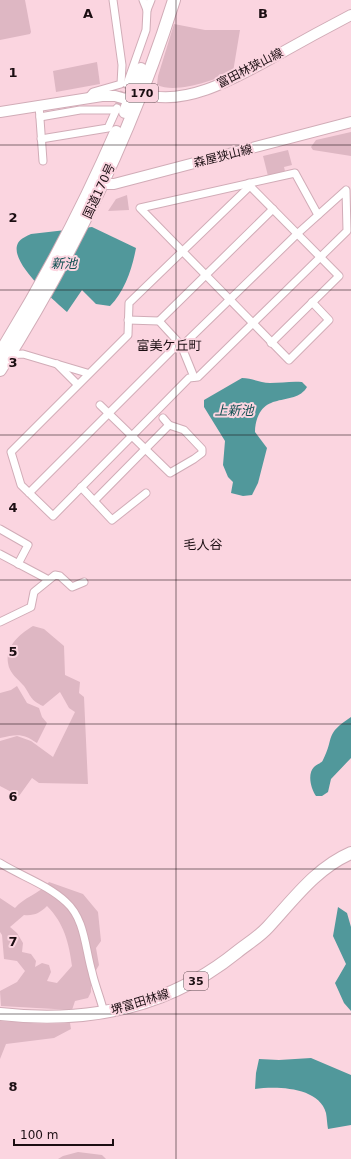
<svg xmlns="http://www.w3.org/2000/svg" width="351" height="1159" viewBox="0 0 351 1159" font-family="'DejaVu Sans','Noto Sans JP',sans-serif">
<rect width="100%" height="100%" fill="#fbd5e0"/>
<!-- green -->
<g fill="#deb7c3" fill-rule="evenodd">
<path d="M0,0H25L31,32L30,34L0,40Z"/>
<path d="M174,24L205,30H240L233,72C214,80 177,94 157,85L158,76Z"/>
<path d="M97,62L100,84L56,92L53,71Z"/>
<path d="M351,132V156L313,150L311,147L316,140Z"/>
<path d="M288,150L292,165L284,167L285,171L268,176L263,156Z"/>
<path d="M127,195L129,210L108,211L116,199Z"/>
<path d="M33,626L44,629L64,646L65,675L80,682L79,693L84,697L88,784L39,783L32,778L19,796L0,786V741L17,736L31,741L53,757L75,712L69,708L60,692L43,706C30,700 31,696 24,686C18,679 9,673 8,663C5,646 21,633 33,626Z"/>
<path d="M17,686L27,703L39,708L42,717L47,723L37,743C23,733 17,734 0,738V693L11,690Z"/>
<path d="M49,882L83,894L98,912L101,941L96,948L99,965L91,979V992L88,998L75,1001L72,1010L1,1006L0,991L17,982L25,971L17,961L4,959L2,935L0,932V898L15,908C24,897 38,895 49,882ZM47,906C64,923 69,943 72,966L57,983L47,981L51,972L49,965L42,963L35,967L36,961L31,954L22,952L23,943L17,933L10,927L24,915C34,916 40,913 47,906Z"/>
<path d="M0,1021L46,1024L70,1023L71,1029L54,1038L6,1044L0,1059Z"/>
<path d="M78,1152L102,1155L106,1159H58L63,1156Z"/>
</g>
<!-- water -->
<g fill="#51989b">
<path d="M92,227L136,248C132,269 125,291 110,306L96,304L82,290L67,312C54,300 8,262 18,243C21,238 27,236 31,234Z"/>
<path d="M242,378C252,378 260,383 270,383C281,383 291,381 302,382L307,387C294,409 258,387 255,432L267,448L258,483L252,495L243,496L231,493L233,482L228,477L223,465L225,441L204,407V400Z"/>
<path d="M351,717V758L331,779L328,792L322,796H316C311,789 307,774 314,767C317,764 322,763 323,760C335,736 324,735 351,717Z"/>
<path d="M338,907L347,913L351,927V1011L344,1003L335,983L346,964L333,936Z"/>
<path d="M311,1058L351,1075V1125L328,1129C327,1124 327,1118 326,1113C319,1087 277,1086 255,1089L256,1073L259,1059L279,1060Z"/>
</g>
<g fill="none" stroke-linecap="round" stroke-linejoin="round">
<!-- minor-tunnel -->
<path stroke="#d9b7c1" stroke-width="7" stroke-dasharray="7 3.5" stroke-linecap="butt" d="M117,108L127,84"/>
<!-- minor casing -->
<g stroke="#d1acb7" stroke-width="9">
<g id="minor">
<path d="M147,10L151,0"/>
<path d="M127,84L146,30L147,10L143,0"/>
<path d="M88,98L93,92L121,84L122,65L113,0"/>
<path d="M39,105L43,161"/>
<path d="M40,117L80,110H116"/>
<path d="M41,139L108,128L117,108"/>
<path d="M249,183L250,186L339,276L271,343"/>
<path d="M312,302L329,320L289,360L140,208L295,173L318,215"/>
<path d="M128,320L159,321L181,345L194,377"/>
<path d="M159,321L273,209"/>
<path d="M9,355L23,354L87,373"/>
<path d="M57,364L77,384"/>
<path d="M100,405L170,473L194,459L202,453V449L184,430L169,425L163,418"/>
<path d="M81,487L112,520L146,493"/>
<path d="M29,493L175,347L183,345L297,234L346,190L347,231L198,377L189,378L53,516L21,485L11,452L128,335L129,303L250,186"/>
<path d="M94,501L169,425"/>
<path d="M0,529L28,545L18,564"/>
<path d="M0,554L47,579"/>
<path d="M0,622L31,607L34,592L55,575L60,576L72,587L84,582"/>
<path d="M0,863C21,876 48,885 66,902C85,919 85,948 92,972C95,986 101,999 104,1013"/>
</g>
</g>
<!-- secondary casing -->
<g stroke="#d1acb7" stroke-width="12">
<g id="secondary">
<path d="M141,93C185,110 244,73 281,53C304,40 328,27 351,15"/>
<path d="M0,112L102,96H115L129,100"/>
<path d="M97,180L107,184H114L351,122"/>
</g>
</g>
<!-- primary casing -->
<g stroke="#d1acb7" stroke-width="14">
<path id="primary" d="M0,1014C87,1024 168,1008 237,952C247,944 259,937 268,927C293,900 316,868 351,853"/>
</g>
<!-- trunk casing -->
<g stroke="#d1acb7" stroke-width="14">
<g id="trunk">
<path d="M125,112L141,69"/>
<path d="M0,353C44,282 83,208 116,132"/>
<path d="M0,370C73,254 133,131 174,0"/>
</g>
</g>
<!-- minor -->
<use href="#minor" stroke="#fff" stroke-width="7"/>
<!-- secondary -->
<use href="#secondary" stroke="#fff" stroke-width="10"/>
<!-- primary -->
<use href="#primary" stroke="#fff" stroke-width="12"/>
<!-- trunk -->
<use href="#trunk" stroke="#fff" stroke-width="12"/>
</g>
<!-- grid -->
<path fill="none" stroke="#1b0e12" stroke-width="1" stroke-opacity="0.55" d="M176,0V1159M0,145H351M0,290H351M0,435H351M0,580H351M0,724H351M0,869H351M0,1014H351"/>
<g text-anchor="middle" dominant-baseline="central" stroke-width="4" stroke-linejoin="round" paint-order="stroke">
<!-- shield labels -->
<g fill="#fbd5e0" stroke="#5e4a50" stroke-width="1">
<rect x="126" y="84" width="32" height="18" rx="3"/>
<rect x="184" y="972" width="24" height="18" rx="3"/>
</g>
<g font-size="11" font-weight="bold" fill="#1b0e12">
<text x="142" y="93">170</text>
<text x="196" y="981">35</text>
</g>
<!-- street labels -->
<g font-size="12" fill="#1b0e12" stroke="#fbd5e0">
<text transform="translate(250 68) rotate(-27)">富田林狭山線</text>
<text transform="translate(223 156) rotate(-14)">森屋狭山線</text>
<text transform="translate(99 191) rotate(-65)">国道170号</text>
<text transform="translate(140 1002) rotate(-17)">堺富田林線</text>
</g>
<!-- water labels -->
<g font-size="13" font-style="italic" fill="#105052" stroke="#fbd5e0">
<text x="64" y="263">新池</text>
<text x="234" y="410">上新池</text>
</g>
<!-- neighbourhood labels -->
<g font-size="13" fill="#1b0e12" stroke="#fbd5e0">
<text x="169" y="345">富美ケ丘町</text>
<text x="203" y="544">毛人谷</text>
</g>
</g>
<g font-size="13" text-anchor="middle" font-weight="bold" fill="#1b0e12" stroke="#fbd5e0" stroke-width="4" stroke-linejoin="round" paint-order="stroke">
<text x="88" y="18">A</text>
<text x="263" y="18">B</text>
<text x="13" y="77">1</text>
<text x="13" y="222">2</text>
<text x="13" y="367">3</text>
<text x="13" y="512">4</text>
<text x="13" y="656">5</text>
<text x="13" y="801">6</text>
<text x="13" y="946">7</text>
<text x="13" y="1091">8</text>
</g>
<!-- scale -->
<path d="M14 1139v6h99v-6" fill="none" stroke="#1b0e12" stroke-width="2"/>
<text x="20" y="1139" font-size="12" fill="#1b0e12" stroke="#fbd5e0" stroke-width="3" paint-order="stroke">100 m</text>
</svg>
